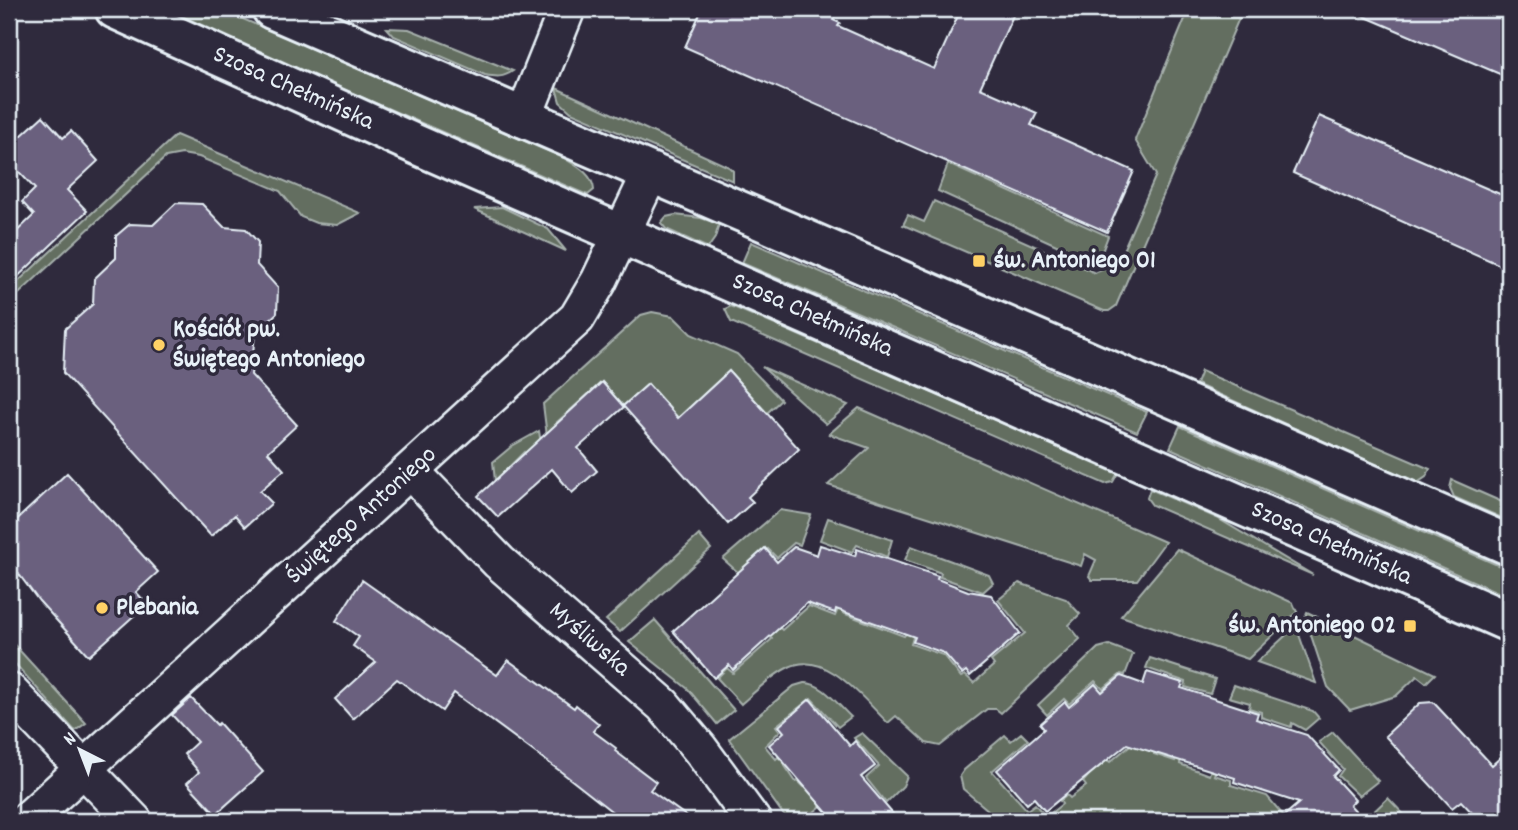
<svg xmlns="http://www.w3.org/2000/svg" width="1518" height="830" viewBox="0 0 1518 830" font-family="Dekko,sans-serif">
<rect width="100%" height="100%" fill="#2f2a3d"/>
<filter id="ink" filterUnits="userSpaceOnUse"><feTurbulence type="fractalNoise" baseFrequency=".0143" numOctaves="2"/><feDisplacementMap in="SourceGraphic" scale="14" xChannelSelector="R" yChannelSelector="G"/><feConvolveMatrix kernelMatrix="1 2 1 2 8 2 1 2 1" color-interpolation-filters="sRGB"/></filter>
<g filter="url(#ink)">
<!-- green -->
<g fill="#646e61" stroke="#a6b0ac" stroke-width="2">
<path d="M159,9H220L564,158C577,166 593,174 594,190L588,195L585,194Z"/>
<path d="M1189,9H1243L1116,306L1109,311H1104L903,225L908,215L924,222L934,201L1095,273L1111,266L1121,255L1156,175L1135,140Z"/>
<path d="M387,28L409,29L513,71C503,78 496,77 485,75L394,36Z"/>
<path d="M556,88L729,167L733,171V181L571,112L560,102Z"/>
<path d="M176,135L360,213L337,225L316,223L301,217L280,191L199,157L182,154L166,157L9,303V290Z"/>
<path d="M948,164L1108,236L1100,257L1096,260L1087,259L938,191Z"/>
<path d="M502,207L548,229L566,251L474,209Z"/>
<path d="M675,215L701,218L719,224L715,238L708,248L666,229L661,223L666,217Z"/>
<path d="M751,242L1147,412L1137,432L742,263Z"/>
<path d="M731,306L1118,473L1113,482L1105,484L731,322L725,309Z"/>
<path d="M652,312L673,316L691,334L737,354L781,400L767,413L729,371L678,418L648,384L623,406L602,382L557,422L577,447L551,469L543,404L641,315Z"/>
<path d="M762,367L848,405L826,424Z"/>
<path d="M1201,371L1430,469L1426,477L1417,483L1196,384Z"/>
<path d="M859,408L1165,542L1137,580H1092L1089,576L1096,560L1085,554L1081,566L828,485L869,448L829,434Z"/>
<path d="M1180,426L1509,570V597L1170,448Z"/>
<path d="M539,431L546,475L524,452L495,481L493,462L512,446Z"/>
<path d="M1452,480L1509,505V521L1454,497L1450,488Z"/>
<path d="M1150,489L1217,518L1313,575L1152,505L1147,498Z"/>
<path d="M780,510L811,515L800,545L794,543L777,558L768,549L741,575L723,559Z"/>
<path d="M828,518L892,540L887,557L857,545L852,552L820,540Z"/>
<path d="M699,535L711,549L620,632L606,620Z"/>
<path d="M911,546L989,575L993,583L983,592L940,577L941,573L905,560Z"/>
<path d="M1177,549L1293,603L1297,612L1248,659L1121,616Z"/>
<path d="M1019,583L1066,599L1080,614L1069,625L1080,639L1001,713L996,709H987L940,746L926,743L896,716L888,723C864,700 826,649 789,667C771,676 756,691 741,704L717,678L727,668L733,673L772,639L768,634L777,625L782,630L809,606L835,616L840,605L844,606L843,613L904,636L908,631L914,634L911,644L943,655L961,677L965,675L974,683L994,665L991,661L1025,633L998,600Z"/>
<path d="M1307,612L1435,674L1426,683L1417,676L1396,696L1350,710L1328,687L1305,617Z"/>
<path d="M655,620L734,710L717,724L688,689L629,642Z"/>
<path d="M1296,626L1316,683L1257,662Z"/>
<path d="M9,639L86,723L75,731L9,657Z"/>
<path d="M1109,645L1133,654L1125,675L1121,674L1103,689L1095,681L1069,704L1064,699L1047,715L1038,705L1098,648Z"/>
<path d="M1150,658L1215,679L1210,694L1185,687L1186,682L1146,668Z"/>
<path d="M804,683C822,682 838,705 851,717L838,727L811,698L776,726L780,731L765,746L776,759L778,757L786,764L785,766L796,782L798,781L804,787L809,783L821,806L813,813L821,821H788L729,739L794,686Z"/>
<path d="M1234,685L1313,711L1319,718L1305,730L1292,723L1291,727L1261,717V712L1249,708L1250,703L1229,697Z"/>
<path d="M1333,732L1378,781L1359,796L1338,776L1343,769L1319,742Z"/>
<path d="M862,733L907,776L903,786L886,803L866,778L879,766L854,738Z"/>
<path d="M1021,733L1028,740L992,771L1027,810L1035,804L1046,817L1062,804L1060,801L1067,795L1070,798L1086,786L1083,782L1090,774L1085,767L1105,758L1110,762L1136,740L1155,747L1154,754L1175,761L1178,756L1181,758L1180,764L1209,775L1212,766L1217,768L1214,775L1231,780V785L1267,796L1283,815L1279,818L1282,821H1001L963,789L960,776L964,770L1005,735L1011,741Z"/>
<path d="M1388,798L1410,821H1370L1367,818Z"/>
</g>
<!-- building -->
<g fill="#6a607e" stroke="#e8f1f8" stroke-width="2">
<path d="M702,9H838L833,20L840,23L838,26L934,69L961,9H1016L980,88L1037,113L1031,125L1134,171L1107,232L685,47Z"/>
<path d="M1347,9H1509V78Z"/>
<path d="M43,116L63,138L71,131L98,161L67,190L87,211L9,285V239L34,215L22,202L35,189L9,161V147Z"/>
<path d="M1319,116L1509,198V269L1293,173Z"/>
<path d="M176,203L202,204L224,227L246,229L258,242L257,265L278,288L277,313L255,333L251,375L297,425L268,452L284,470L260,491L272,503L245,527L235,515L211,536L63,373L65,329L93,304L94,279L116,258V236L130,224L153,225Z"/>
<path d="M729,371L799,449L748,497L753,502L728,524L624,407L578,448L597,471L572,493L552,469L498,517L478,496L602,382L623,406L648,384L678,418Z"/>
<path d="M67,473L158,572L136,592L147,604L89,656L39,601L9,561V527Z"/>
<path d="M820,545L855,556L857,549L938,576L937,579L968,591L991,595L1020,633L970,676L966,671L962,674L944,653L913,642L915,637L836,609L835,613L807,603L733,670L729,665L714,678L673,631L765,548L777,562L794,547L817,555Z"/>
<path d="M362,580L497,675L508,660L574,708L576,705L599,724L593,731L616,748L615,751L656,782L650,790L693,821H624L560,771L454,693L442,711L397,679L353,719L335,699L376,662L353,646L359,637L336,621Z"/>
<path d="M1147,672L1183,683L1181,688L1258,713L1256,719L1307,735L1339,770L1333,776L1355,800L1350,805L1365,821H1278L1299,803L1234,782L1235,778L1127,744L1045,811L1034,798L1027,804L997,770L1044,729L1040,724L1065,702L1069,707L1095,684L1102,692L1121,676L1143,684Z"/>
<path d="M191,698L217,725L219,723L263,772L216,814L187,783L199,772L184,754L197,742L172,715Z"/>
<path d="M810,699L850,746L855,741L875,766L861,777L899,821H834L769,745L784,732L779,726Z"/>
<path d="M1433,702L1492,765L1509,750V821H1480L1461,801L1452,808L1385,736L1420,703Z"/>
</g>
<g fill="none" stroke-linecap="round" stroke-linejoin="round">
<!-- minor casing -->
<g stroke="#e8f1f8" stroke-width="40">
<g id="minor">
<path d="M523,119L567,9"/>
<path d="M411,471L499,562L663,705L700,749L753,821"/>
<path d="M9,691L134,821"/>
<path d="M26,821L577,318L599,281L650,174"/>
</g>
</g>
<!-- secondary casing -->
<g stroke="#e8f1f8" stroke-width="44">
<g id="secondary">
<path d="M115,9L415,144L1509,622"/>
<path d="M272,9C683,189 1098,363 1509,545"/>
</g>
</g>
<!-- minor -->
<use href="#minor" stroke="#2f2a3d" stroke-width="35"/>
<!-- secondary -->
<use href="#secondary" stroke="#2f2a3d" stroke-width="38"/>
</g>
</g>
<!-- markers -->
<g fill="#ffd166" stroke="#2f2a3d" stroke-width="2.5">
<rect x="972" y="254" width="14" height="14" rx="3.5"/>
<circle cx="159" cy="345" r="7"/>
<circle cx="102" cy="608" r="7"/>
<rect x="1403" y="619" width="14" height="14" rx="3.5"/>
</g>
<g text-anchor="middle" dominant-baseline="central" stroke-width="7" stroke-linejoin="round" paint-order="stroke">
<!-- street labels -->
<g font-size="26" fill="#e8f1f8" stroke="#2f2a3d">
<text transform="translate(293 89) rotate(24)">Szosa Chełmińska</text>
<text transform="translate(812 316) rotate(24)">Szosa Chełmińska</text>
<text transform="translate(362 516) rotate(-42)">Świętego Antoniego</text>
<text transform="translate(1331 544) rotate(24)">Szosa Chełmińska</text>
<text transform="translate(589 640) rotate(41)">Myśliwska</text>
</g>
<!-- poi labels -->
<g font-size="26" font-weight="bold" fill="#e8f1f8" stroke="#2f2a3d" text-anchor="start">
<text x="993" y="261">św. Antoniego 01</text>
<text x="173" y="330">Kościół pw.<tspan x="173" dy="30">Świętego Antoniego</tspan></text>
<text x="116" y="608">Plebania</text>
<text x="1396" y="626" text-anchor="end">św. Antoniego 02</text>
</g>
</g>
<!-- margin -->
<rect width="1518" height="830" fill="none" stroke="#2f2a3d" stroke-width="35"/>
<rect x="18" y="18" width="1483" height="795" fill="none" stroke="#e8f1f8" stroke-width="2.5" filter="url(#ink)"/>
<!-- north arrow -->
<g transform="translate(80 750) rotate(318)" stroke="#2f2a3d" stroke-width="5" paint-order="stroke">
<path d="M0-5L12 26L0 18L-12 26Z" fill="#e8f1f8"/>
<text y="-10" font-size="19" font-weight="bold" text-anchor="middle" fill="#e8f1f8">N</text>
</g>
</svg>
